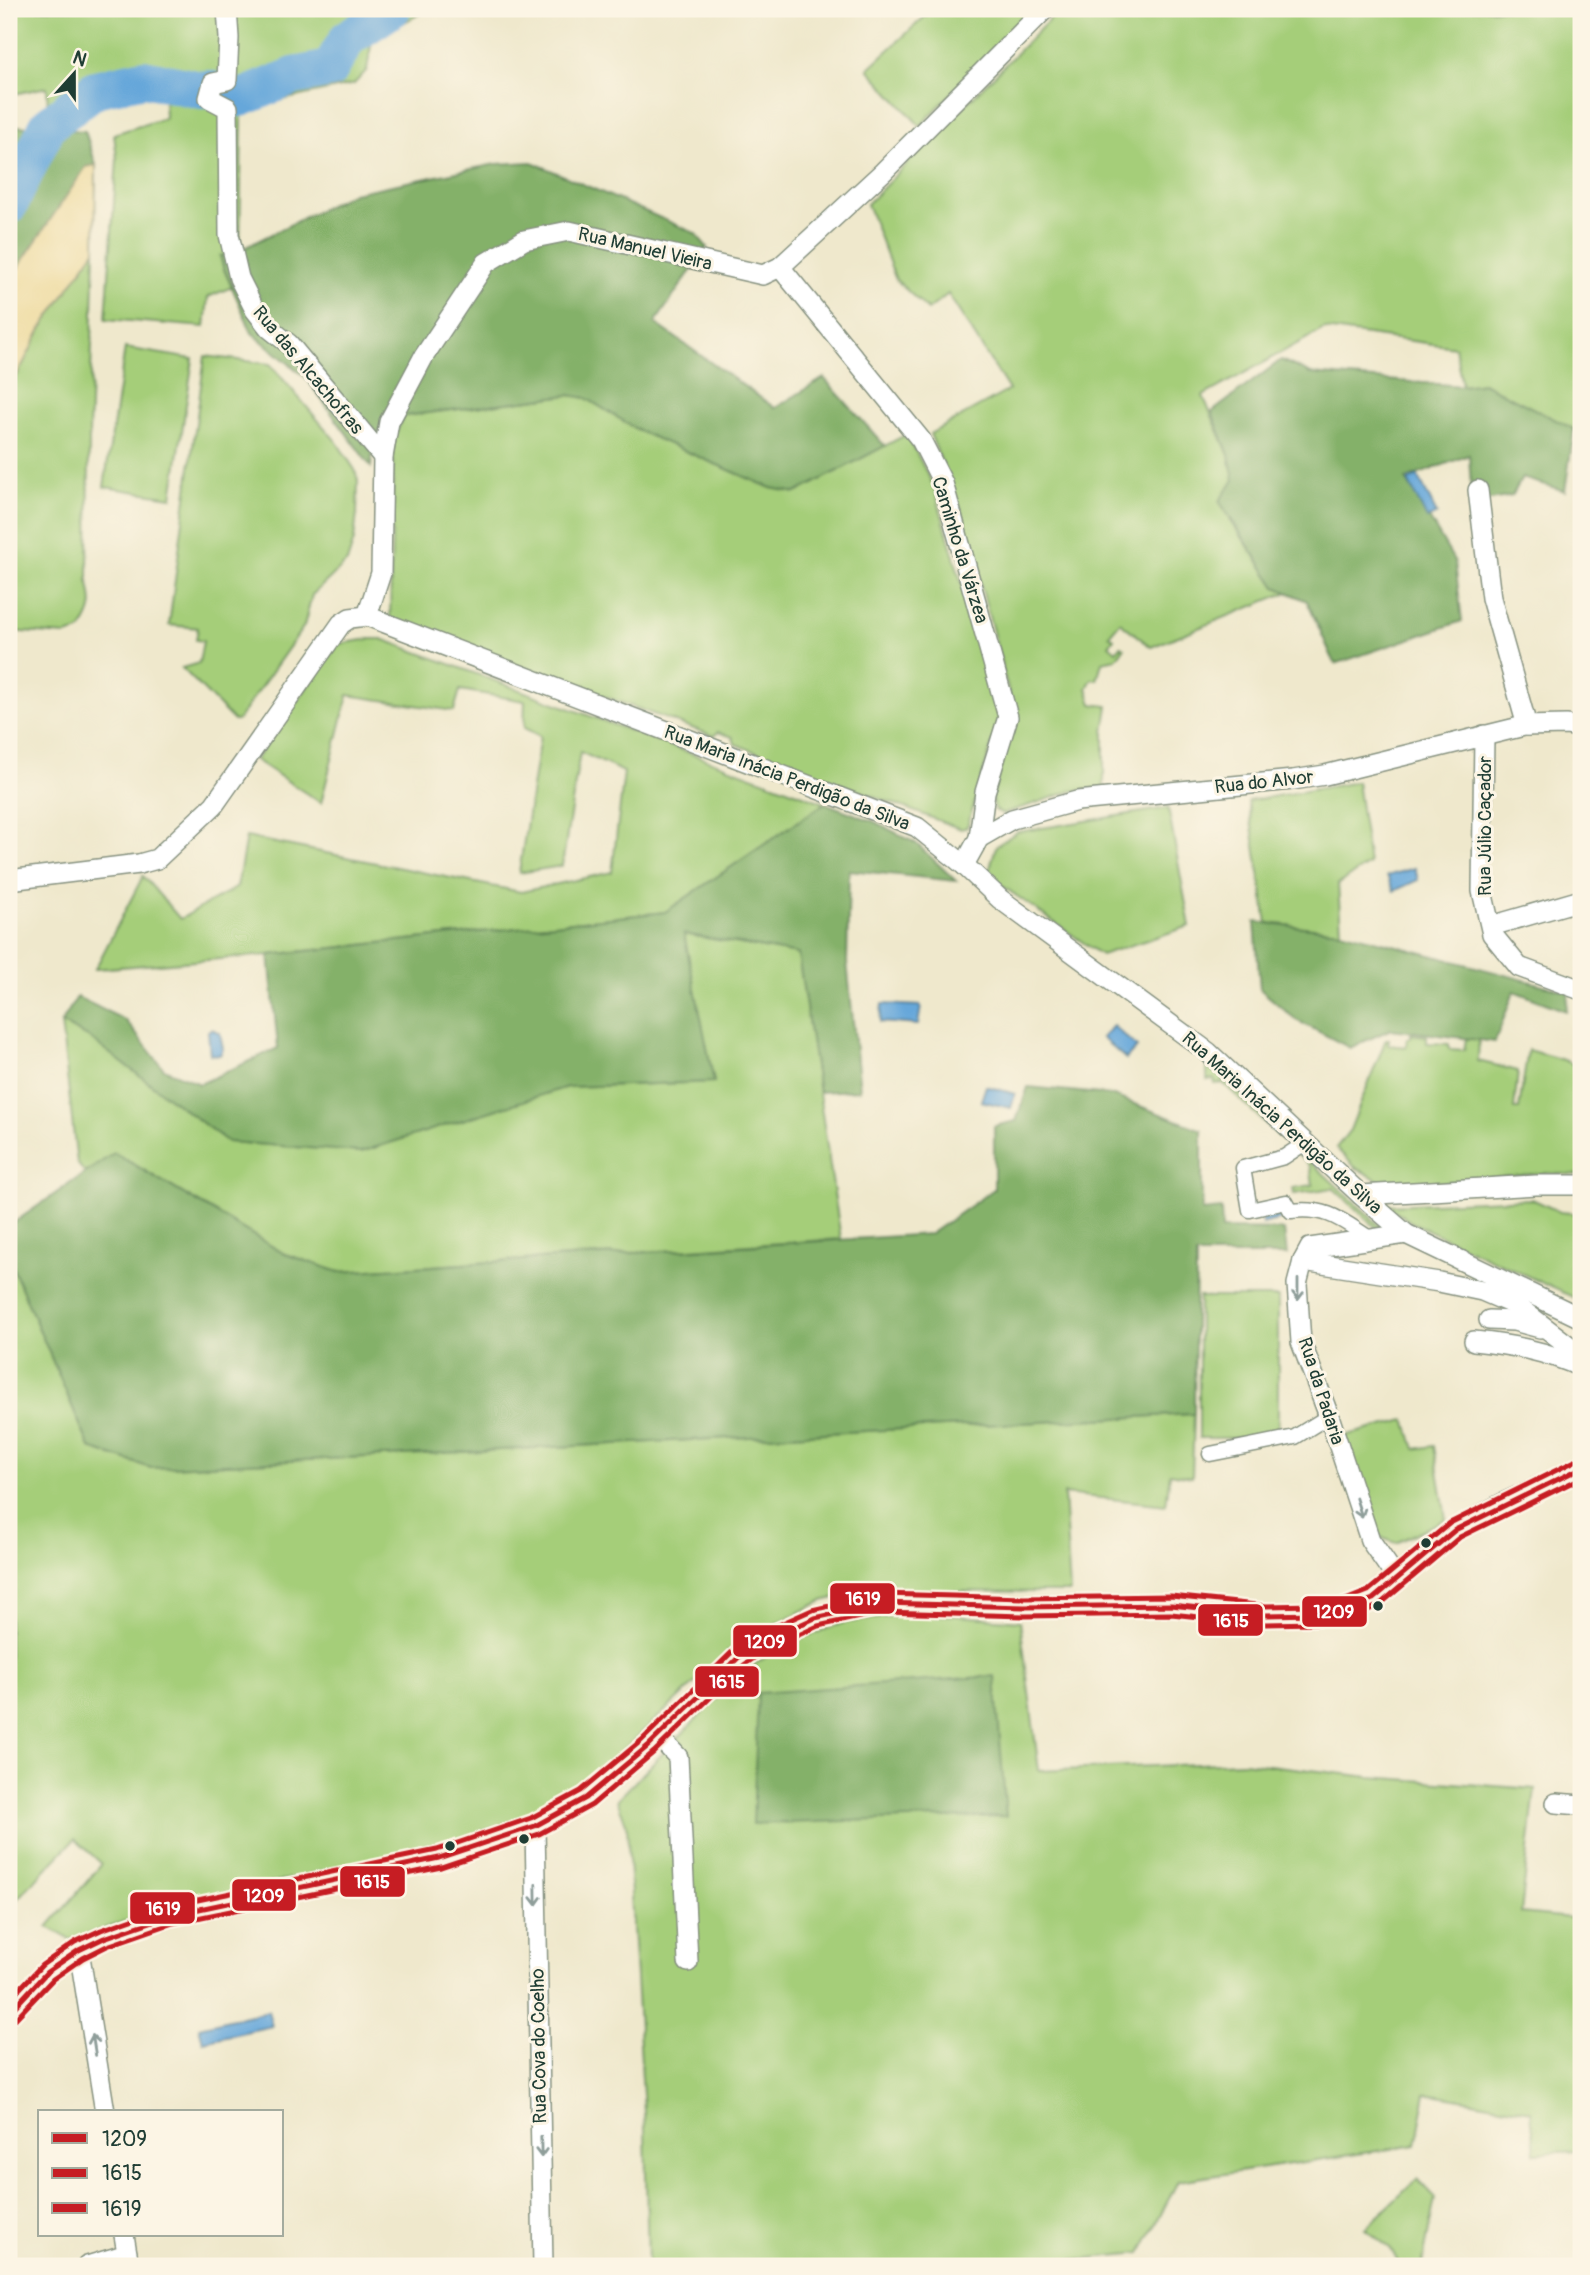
<svg xmlns="http://www.w3.org/2000/svg" width="1590" height="2275" viewBox="0 0 1590 2275" font-family="Pangolin,sans-serif">
<rect width="100%" height="100%" fill="#fcf5e5"/>
<filter id="ink" filterUnits="userSpaceOnUse"><feTurbulence type="fractalNoise" baseFrequency=".0143" numOctaves="2"/><feDisplacementMap in="SourceGraphic" scale="14" xChannelSelector="R" yChannelSelector="G"/><feConvolveMatrix kernelMatrix="1 2 1 2 8 2 1 2 1" color-interpolation-filters="sRGB"/></filter>
<filter id="wash" filterUnits="userSpaceOnUse"><feTurbulence type="fractalNoise" baseFrequency=".00686" numOctaves="4" result="noise"/><feDisplacementMap in="SourceGraphic" scale="28" xChannelSelector="R" yChannelSelector="G"/><feGaussianBlur stdDeviation="1.57" result="paint"/><feColorMatrix in="noise" values="0 0 0 0 0 0 0 0 0 0 0 0 0 0 0 0 0 1.4 0 .05"/><feComposite in="paint" operator="in"/></filter>
<g filter="url(#wash)">
<rect width="100%" height="100%" fill="#efe8cc"/>
<!-- green -->
<g fill="#a5ce79" stroke="#628656" stroke-width="2">
<path d="M9,9H429L372,39L367,70L354,84L242,109L240,250L223,267L232,287L208,297L205,327L106,319L117,159L114,134L165,118L164,89L218,111L222,116V77H207L150,67L100,74L48,113L47,87L9,95Z"/>
<path d="M933,9H1033L920,126L868,69Z"/>
<path d="M1060,9H1581V433L1483,383L1462,386L1455,347L1324,329L1203,396L1229,455L1235,480L1230,520L1276,587L1288,592L1151,647L1120,622L1109,635L1114,639L1109,645L1116,651L1121,646L1124,648L1116,659L1102,662L1097,680L1092,679L1087,688L1092,704L1108,706L1104,732V788L1072,791L1003,814L995,810L992,797L1015,717L962,512L930,434L1009,390L948,294L928,310L896,280L867,204Z"/>
<path d="M95,250L89,434L88,580C94,603 94,611 80,631L66,635L9,631V391L41,329Z"/>
<path d="M125,348L193,359L172,497L104,487Z"/>
<path d="M205,356L270,364L336,441L355,470L358,481L357,513L354,540L347,562L312,595L304,626L237,721H234L182,668L199,663L203,641L196,640L198,628L169,625Z"/>
<path d="M569,395L586,398L641,432L771,488L796,493L907,434L934,487L1000,717L967,827L961,829L735,744L733,737L718,732L714,736L390,619L394,437L404,416Z"/>
<path d="M370,639H382L825,803L665,912L269,955L95,969L143,876L180,919L237,887L246,837L521,892L612,872L624,772L580,752L562,866L519,873L540,736L524,728L525,701L460,690L454,711L348,695L321,803L255,760L338,644Z"/>
<path d="M1357,782L1369,864L1338,884L1341,931L1267,923L1248,801Z"/>
<path d="M1168,808L1190,926L1101,955L994,880L990,868L996,846L1017,832Z"/>
<path d="M683,934L798,954L841,1239L339,1272L285,1254L115,1153L85,1173L77,1163L61,1023L88,1037L228,1142L361,1152L567,1087L714,1082Z"/>
<path d="M1411,1034L1427,1036V1043L1449,1044V1049L1464,1050L1466,1039H1479L1478,1061L1518,1071L1514,1109H1519L1528,1050L1564,1060L1581,1068V1175L1543,1173L1391,1187L1356,1168L1336,1148L1350,1130L1386,1039H1389L1388,1045L1406,1047L1407,1038H1411Z"/>
<path d="M1204,1060L1292,1144H1287L1223,1083L1215,1084L1214,1079L1207,1080V1066Z"/>
<path d="M1300,1152L1388,1233L1383,1234L1333,1188L1294,1194L1293,1188L1313,1185L1310,1166L1299,1156Z"/>
<path d="M1532,1199L1560,1212L1581,1214V1301L1411,1222L1387,1205Z"/>
<path d="M9,1259L90,1448L151,1468L1194,1414L1192,1477L1170,1473L1166,1505L1064,1494L1070,1592L867,1591L822,1601L750,1636L731,1649L585,1786L555,1804L523,1818L448,1843L174,1905L71,1940L48,1927L102,1864L75,1839L15,1901L9,1895Z"/>
<rect x="1199" y="1297" width="79" height="141"/>
<path d="M1406,1420L1415,1449L1434,1446L1446,1519L1396,1543L1379,1537L1344,1436Z"/>
<path d="M947,1615L1020,1621L1039,1771L1243,1762L1370,1777L1535,1789L1521,1913L1581,1919V2151L1535,2153L1531,2111L1426,2093L1416,2145L1178,2181L1141,2253L1027,2264L1024,2266H648L645,2129L627,1826L617,1800L723,1692L755,1664L788,1643L843,1623L894,1616Z"/>
<path d="M1417,2179L1435,2198L1422,2266H1400L1391,2249L1365,2229Z"/>
</g>
<!-- forest -->
<g fill="#84b169" stroke="#52774e" stroke-width="2">
<path d="M16,126L85,131L96,165L86,167L9,281V139Z"/>
<path d="M532,162L695,233L707,247L655,323L775,408L824,378L885,446L796,493L771,488L641,432L586,398L569,395L405,416L400,421L375,434L371,467L305,377L252,333L223,267L220,256L240,250L353,193L496,164Z"/>
<path d="M1281,360L1311,374L1462,386L1483,383L1574,429L1565,491L1522,478L1512,496L1486,501L1471,487L1469,455L1406,479L1455,562L1462,621L1335,664L1307,601L1276,587L1219,501L1234,480L1229,455L1212,412Z"/>
<path d="M825,803L875,822L916,843L956,881L849,870L847,962L860,1090L819,1092L798,954L684,934L714,1082L567,1087L361,1152L228,1142L88,1037L61,1023L77,997L125,1020L164,1069L200,1084L278,1048L269,955L665,912Z"/>
<path d="M1255,922L1341,931L1569,992L1566,1011L1514,991L1495,1042L1391,1029L1350,1048L1296,1020L1260,989Z"/>
<path d="M1028,1087L1111,1095L1202,1130V1211L1221,1209L1222,1229L1284,1230L1287,1255H1196L1194,1414L151,1468L90,1448L9,1259V1226L114,1153L285,1254L339,1272L930,1234L994,1189V1126L1016,1121Z"/>
<path d="M995,1676L1006,1816L753,1824L758,1693Z"/>
</g>
<!-- sand -->
<path fill="#eeda9e" stroke="#868c69" stroke-width="2" d="M96,165L95,250L41,329L9,391V281L86,167Z"/>
<!-- water -->
<g fill="#66a7da" stroke="#427287" stroke-width="2">
<path d="M1418,476L1437,514L1427,519L1408,481Z"/>
<path d="M1415,868L1418,880L1394,891L1387,876Z"/>
<path d="M882,1004L921,1006L918,1025L880,1022Z"/>
<path d="M1113,1026L1137,1047L1126,1059L1102,1038Z"/>
<path d="M212,1029L220,1033L223,1049L220,1055L210,1054L208,1031Z"/>
<path d="M986,1086L1015,1094L1011,1108L981,1101Z"/>
<path d="M1282,1208L1285,1218L1262,1224L1260,1214Z"/>
<path d="M268,2011L272,2026L203,2041L199,2027Z"/>
</g>
<g fill="none" stroke-linecap="round" stroke-linejoin="round">
<!-- river -->
<path stroke="#66a7da" stroke-width="38" d="M9,205L48,125L95,89L144,78L201,90L208,89L241,98L294,76L330,69L348,38L392,9"/>
</g>
</g>
<g filter="url(#ink)">
<g fill="none" stroke-linecap="round" stroke-linejoin="round">
<!-- pedestrian casing -->
<g stroke="#879280" stroke-width="17">
<g id="pedestrian">
<path d="M1305,1143L1284,1157L1243,1168L1250,1210L1286,1202L1291,1211C1329,1207 1341,1220 1371,1239"/>
<path d="M1210,1454L1295,1437L1329,1416"/>
</g>
</g>
<!-- minor casing -->
<g stroke="#879280" stroke-width="22">
<g id="minor">
<path d="M227,9L229,38L227,80L213,83L209,98L228,108L229,235L239,278L255,310L269,328L289,344L383,457"/>
<path d="M780,267L921,440L943,483L1008,717L985,792L979,838"/>
<path d="M1478,490L1491,598L1527,726"/>
<path d="M367,616L381,573L383,457L389,422L424,356L486,263L524,240L569,231L763,275L780,267L883,172L1045,9"/>
<path d="M1484,735L1482,891L1492,934L1519,967L1581,990"/>
<path d="M964,865L979,838L1012,819L1077,801L1293,780L1325,775L1524,726L1566,725L1581,727"/>
<path d="M9,880L139,864L157,859L214,805L341,624L350,618L367,616L917,827L964,865L1000,899L1208,1052L1361,1195L1406,1234L1581,1318"/>
<path d="M1491,926L1581,900"/>
<path d="M1361,1195L1536,1185H1581"/>
<path d="M1303,1261L1439,1282L1482,1291L1517,1306L1581,1355"/>
<path d="M1489,1320L1514,1321L1540,1328"/>
<path d="M1474,1341C1512,1345 1546,1351 1581,1367"/>
<path d="M1397,1579L1370,1540L1329,1416L1301,1342L1297,1284L1303,1261L1310,1248L1406,1234"/>
<path d="M658,1736L678,1757L688,1962"/>
<path d="M1556,1803L1581,1805"/>
<path d="M535,1826L543,2266"/>
<path d="M79,1950L105,2112"/>
<path d="M124,2235L129,2265"/>
<path d="M87,2266L127,2254"/>
</g>
</g>
<!-- tertiary casing -->
<g stroke="#879280" stroke-width="25">
<path id="tertiary" d="M9,2013L47,1972L79,1950L104,1938L171,1915L439,1858L535,1826L586,1798L648,1746L738,1658L760,1643L815,1618L882,1603L1024,1607L1171,1605L1266,1615L1316,1614L1345,1610L1373,1599L1455,1530L1504,1504L1581,1468"/>
</g>
<!-- pedestrian -->
<use href="#pedestrian" stroke="#fff" stroke-width="14"/>
<!-- minor -->
<use href="#minor" stroke="#fff" stroke-width="19"/>
<!-- tertiary -->
<use href="#tertiary" stroke="#fff" stroke-width="23"/>
<!-- bus-1 casing -->
<g stroke="#fcf5e5" stroke-width="10">
<path id="bus-1" d="M9,2013L47,1972L79,1950L104,1938L171,1915L439,1858L535,1826L586,1798L648,1746L738,1658L760,1643L815,1618L882,1603L1024,1607L1171,1605L1266,1615L1316,1614L1345,1610L1373,1599L1455,1530L1581,1468"/>
</g>
<!-- bus-2 casing -->
<g stroke="#fcf5e5" stroke-width="10">
<path id="bus-2" d="M15,2019L53,1979L83,1958L107,1946L173,1923L441,1867L539,1834L592,1805L654,1752L744,1665L764,1651L818,1626L883,1612L1024,1616L1171,1614L1266,1624L1316,1623L1346,1619L1378,1606L1460,1537L1581,1478"/>
</g>
<!-- bus-3 casing -->
<g stroke="#fcf5e5" stroke-width="10">
<path id="bus-3" d="M9,2000L42,1965L75,1942L101,1930L169,1906L437,1850L531,1818L581,1791L642,1740L733,1651L756,1635L812,1610L882,1594L1024,1598L1171,1596L1266,1606L1315,1605L1343,1601L1368,1591L1450,1523L1577,1460"/>
</g>
<!-- bus-1 -->
<use href="#bus-1" stroke="#c61d23" stroke-width="5"/>
<!-- bus-2 -->
<use href="#bus-2" stroke="#c61d23" stroke-width="5"/>
<!-- bus-3 -->
<use href="#bus-3" stroke="#c61d23" stroke-width="5"/>
</g>
<!-- one-way arrows -->
<defs><path id="oneway-shaft" d="M-6 0H5M1.5-3L5.5 0L1.5 3" fill="none" stroke-width="1.6" stroke-linecap="round" stroke-linejoin="round" transform="scale(1.75)"/></defs>
<g stroke="#8f9e9a">
<use href="#oneway-shaft" transform="translate(1298 1290) rotate(90)"/>
<use href="#oneway-shaft" transform="translate(1359 1508) rotate(72)"/>
<use href="#oneway-shaft" transform="translate(536 1895) rotate(89)"/>
<use href="#oneway-shaft" transform="translate(94 2045) rotate(-99)"/>
<use href="#oneway-shaft" transform="translate(541 2147) rotate(89)"/>
</g>
</g>
<!-- markers -->
<g fill="#1f3d34" stroke="#fcf5e5" stroke-width="2.5">
<circle cx="1426" cy="1543" r="6"/>
<circle cx="1378" cy="1606" r="6"/>
<circle cx="524" cy="1839" r="6"/>
<circle cx="450" cy="1846" r="6"/>
</g>
<g text-anchor="middle" dominant-baseline="central" stroke-width="6" stroke-linejoin="round" paint-order="stroke">
<!-- street labels -->
<g font-size="19" fill="#1f3d34" stroke="#fcf5e5">
<text transform="translate(645 249) rotate(13)">Rua Manuel Vieira</text>
<text transform="translate(308 370) rotate(50)">Rua das Alcachofras</text>
<text transform="translate(960 550) rotate(73)">Caminho da Várzea</text>
<text transform="translate(787 778) rotate(21)">Rua Maria Inácia Perdigão da Silva</text>
<text transform="translate(1264 782) rotate(-6)">Rua do Alvor</text>
<text transform="translate(1485 826) rotate(-90)">Rua Júlio Caçador</text>
<text transform="translate(1282 1123) rotate(42)">Rua Maria Inácia Perdigão da Silva</text>
<text transform="translate(1321 1391) rotate(72)">Rua da Padaria</text>
<text transform="translate(539 2046) rotate(-91)">Rua Cova do Coelho</text>
</g>
</g>
<g stroke="#fcf5e5" stroke-width="2.5">
<rect x="829" y="1582" width="67" height="33" rx="7" fill="#c61d23"/>
<rect x="1301" y="1595" width="67" height="33" rx="7" fill="#c61d23"/>
<rect x="1197" y="1603" width="67" height="34" rx="7" fill="#c61d23"/>
<rect x="732" y="1624" width="66" height="34" rx="7" fill="#c61d23"/>
<rect x="694" y="1665" width="66" height="33" rx="7" fill="#c61d23"/>
<rect x="339" y="1865" width="67" height="33" rx="7" fill="#c61d23"/>
<rect x="231" y="1878" width="66" height="34" rx="7" fill="#c61d23"/>
<rect x="129" y="1891" width="67" height="34" rx="7" fill="#c61d23"/>
</g>
<g font-size="19" text-anchor="middle" font-weight="bold" fill="#fff">
<text x="863" y="1605">1619</text>
<text x="1334" y="1618">1209</text>
<text x="1231" y="1627">1615</text>
<text x="765" y="1648">1209</text>
<text x="727" y="1688">1615</text>
<text x="372" y="1888">1615</text>
<text x="264" y="1902">1209</text>
<text x="163" y="1915">1619</text>
</g>
<!-- margin -->
<rect width="1590" height="2275" fill="none" stroke="#fcf5e5" stroke-width="35"/>
<!-- legend -->
<rect x="38" y="2110" width="245" height="126" fill="#fcf5e5" stroke="#a4ab9e" stroke-width="2"/>
<rect x="52" y="2133" width="35" height="10" fill="#c61d23" stroke="#a4ab9e" stroke-width="2"/>
<text x="102" y="2146" font-size="21" fill="#1f3d34">1209</text>
<rect x="52" y="2168" width="35" height="10" fill="#c61d23" stroke="#a4ab9e" stroke-width="2"/>
<text x="102" y="2180" font-size="21" fill="#1f3d34">1615</text>
<rect x="52" y="2203" width="35" height="10" fill="#c61d23" stroke="#a4ab9e" stroke-width="2"/>
<text x="102" y="2216" font-size="21" fill="#1f3d34">1619</text>
<!-- north arrow -->
<g transform="translate(74 74) rotate(21)" stroke="#fcf5e5" stroke-width="5" paint-order="stroke">
<path d="M0-5L12 26L0 18L-12 26Z" fill="#1f3d34"/>
<text y="-10" font-size="19" font-weight="bold" text-anchor="middle" fill="#1f3d34">N</text>
</g>
</svg>
